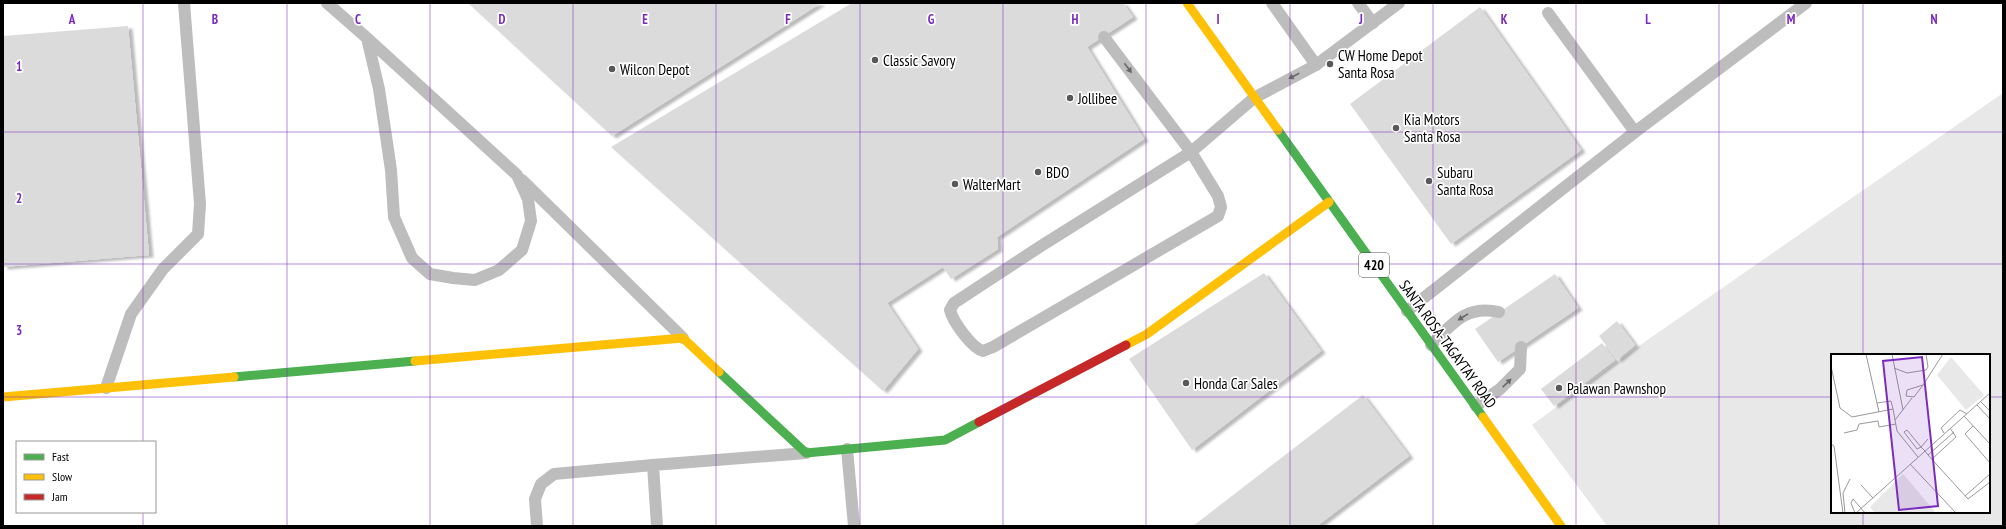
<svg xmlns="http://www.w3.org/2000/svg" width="2006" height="529" viewBox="0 0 2006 529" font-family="'PT Sans Narrow',sans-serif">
<defs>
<filter id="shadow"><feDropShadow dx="4.5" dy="2.5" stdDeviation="1" flood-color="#0004"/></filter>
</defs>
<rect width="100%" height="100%" fill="#fff"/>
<!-- green -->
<path fill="#e8e8e8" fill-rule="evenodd" d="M2003,93V526H1607L1532,425L1646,341ZM1832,355H1989V512H1832Z"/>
<!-- building -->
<g fill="#dbdbdb" filter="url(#shadow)">
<path d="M468,3H821L612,136Z"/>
<path d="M852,3H1123L1133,17L1087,47L1144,139L997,237L998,249L951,279L943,267L887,303L918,349L883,391L611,147Z"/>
<path d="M1480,7L1581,150L1451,244L1350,104Z"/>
<path d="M128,26L149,255L3,267V36Z"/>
<path d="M1264,273L1321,351L1192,450L1129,359Z"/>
<path d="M1555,274L1578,308L1498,362L1475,329Z"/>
<path d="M1617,321L1635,345L1617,360L1599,336Z"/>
<path d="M1602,343L1615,360L1554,406L1541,389Z"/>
<path d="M1363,395L1409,456L1317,526H1193Z"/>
</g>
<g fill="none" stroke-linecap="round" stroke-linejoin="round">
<!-- lane -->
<g stroke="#bdbdbd" stroke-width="12">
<path d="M327,3L367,38L517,175L528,199L531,221L522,250L499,270L475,280L453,278L430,274L412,258L394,217L391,170L379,89L367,38"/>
<path d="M1272,3L1316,65"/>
<path d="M1358,3L1373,23"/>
<path d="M1548,13L1635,132"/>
<path d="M1104,37L1191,152L1218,196L1221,207L1218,216L993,347L983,351C972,348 953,322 950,310L954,303L1041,246L1191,152L1254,98L1316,65L1399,3"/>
<path d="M522,180L683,338"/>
<path d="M1407,311L1635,132L1806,3"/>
<path d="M1431,345C1453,323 1466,305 1499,312"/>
<path d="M106,388L131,314L163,269L198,234L200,204L184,3"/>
<path d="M1476,406L1500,389L1520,369L1521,347"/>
<path d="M847,449L854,526"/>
<path d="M537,526L535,499L541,484L554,474L653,465"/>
<path d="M657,526L653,465L806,453"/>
</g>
<!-- fast -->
<g stroke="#4caf50" stroke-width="9">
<path d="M1278,130L1483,417"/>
<path d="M719,372L806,453L945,440L979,422"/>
<path d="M234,377L415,361"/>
</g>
<!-- slow -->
<g stroke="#ffc107" stroke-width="9">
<path d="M1187,3L1278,130"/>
<path d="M1126,345L1147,334L1329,202"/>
<path d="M415,361L683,338L719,372"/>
<path d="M3,397L234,377"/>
<path d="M1483,417L1561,526"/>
</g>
<!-- jam -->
<path stroke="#c62828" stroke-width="9" d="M979,422L1126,345"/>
</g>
<!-- one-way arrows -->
<defs><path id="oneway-solid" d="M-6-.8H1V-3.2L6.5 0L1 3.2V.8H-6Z"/></defs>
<g fill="#686868">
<use href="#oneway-solid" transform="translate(1128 68) rotate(53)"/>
<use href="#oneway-solid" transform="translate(1294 76) rotate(152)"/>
<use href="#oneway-solid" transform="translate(1463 317) rotate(148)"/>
<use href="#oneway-solid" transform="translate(1507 383) rotate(-44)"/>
</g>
<!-- grid -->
<path fill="none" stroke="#7b2cbf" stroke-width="1" stroke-opacity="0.55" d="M143,3V442M287,3V526M430,3V526M573,3V526M716,3V526M860,3V526M1003,3V526M1146,3V526M1290,3V526M1433,3V526M1576,3V526M1719,3V526M1863,3V355M3,132H2003M3,264H2003M3,397H1832M1989,397H2003M143,512V526M1863,512V526"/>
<!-- markers -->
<g fill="#595959" stroke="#fff" stroke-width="1.5">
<circle cx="875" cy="60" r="4"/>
<circle cx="1330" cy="64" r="4"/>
<circle cx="612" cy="69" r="4"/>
<circle cx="1070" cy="98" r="4"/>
<circle cx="1396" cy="128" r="4"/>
<circle cx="1038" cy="172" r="4"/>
<circle cx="1429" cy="181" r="4"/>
<circle cx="955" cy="184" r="4"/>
<circle cx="1186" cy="383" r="4"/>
<circle cx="1559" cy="388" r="4"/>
</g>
<g text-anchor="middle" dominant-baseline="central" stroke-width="3.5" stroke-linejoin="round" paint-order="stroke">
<!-- shield labels -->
<rect fill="#fff" stroke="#4c4c4c" stroke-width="1" x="1359" y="253" width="30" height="24" rx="3"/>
<g font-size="14" font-weight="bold" fill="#000">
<text x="1374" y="265">420</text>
</g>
<!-- poi labels -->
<g font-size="15" fill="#000" stroke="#fff" text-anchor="start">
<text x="1338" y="55">CW Home Depot<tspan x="1338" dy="17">Santa Rosa</tspan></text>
<text x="883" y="60">Classic Savory</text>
<text x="620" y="69">Wilcon Depot</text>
<text x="1078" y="98">Jollibee</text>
<text x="1404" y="119">Kia Motors<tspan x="1404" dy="17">Santa Rosa</tspan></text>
<text x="1046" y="172">BDO</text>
<text x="1437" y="172">Subaru<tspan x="1437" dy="17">Santa Rosa</tspan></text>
<text x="963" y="184">WalterMart</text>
<text x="1194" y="383">Honda Car Sales</text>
<text x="1567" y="388">Palawan Pawnshop</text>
</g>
<!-- street labels -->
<g font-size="15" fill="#000" stroke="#fff">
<text transform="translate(1448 344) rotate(54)">SANTA ROSA-TAGAYTAY ROAD</text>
</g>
</g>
<!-- overview -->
<g transform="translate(1831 354)">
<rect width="159" height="159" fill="#fff"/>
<path d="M120,3L153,41L135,56L106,21ZM72,120L79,128L105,159H44L39,153Z" fill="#e8e8e8"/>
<path fill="none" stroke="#999" stroke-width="1" d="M35,0L48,58M61,0L72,56M0,12L9,54L21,63L62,55L64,66M63,14L76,19L95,16L97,13L95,0M92,31L76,36L75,42L83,43L92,31L112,0M81,44L64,66L66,77L87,103M150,48L159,57M46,49L60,47L62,55M146,51L159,65M133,62L159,90M142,72L134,80L159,109M13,79L26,76L28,70L47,67L48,73L65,70M113,79L110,74L129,56L136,60M97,85L90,93L86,95L73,78L76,76L90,93L94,97L97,101L137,145L159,128M0,90L3,92L12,159M97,101L123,78M101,105L125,83L119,74M79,110L125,159M30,131L42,144M134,142L159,120M14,159L12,139L19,125M24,159L20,149L22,145L34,159M25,159L159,39"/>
<path fill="#7b2cbf" fill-opacity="0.15" stroke="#7b2cbf" stroke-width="2" d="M91,3L107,152L68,156L52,7Z"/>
<rect width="159" height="159" fill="none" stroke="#000" stroke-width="2"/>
</g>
<g font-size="13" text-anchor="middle" font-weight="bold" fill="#7b2cbf" stroke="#fff" stroke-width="3.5" stroke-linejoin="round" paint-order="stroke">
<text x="72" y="24">A</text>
<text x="215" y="24">B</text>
<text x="358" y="24">C</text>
<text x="502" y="24">D</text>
<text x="645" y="24">E</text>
<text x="788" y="24">F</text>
<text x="931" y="24">G</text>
<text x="1075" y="24">H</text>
<text x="1218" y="24">I</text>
<text x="1361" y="24">J</text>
<text x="1504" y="24">K</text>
<text x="1648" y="24">L</text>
<text x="1791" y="24">M</text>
<text x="1934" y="24">N</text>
<text x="19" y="71">1</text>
<text x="19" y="203">2</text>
<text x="19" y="335">3</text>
</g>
<!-- border -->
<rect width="2006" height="529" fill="none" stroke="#000000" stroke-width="8"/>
<!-- legend -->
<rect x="16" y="441" width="140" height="72" fill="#ffffff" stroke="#999999"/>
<rect x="24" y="454" width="20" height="6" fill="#4caf50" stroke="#999999"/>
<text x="52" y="461" font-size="12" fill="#000000">Fast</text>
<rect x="24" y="474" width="20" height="6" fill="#ffc107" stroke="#999999"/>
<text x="52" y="481" font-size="12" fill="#000000">Slow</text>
<rect x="24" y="494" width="20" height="6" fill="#c62828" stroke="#999999"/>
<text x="52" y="501" font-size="12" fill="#000000">Jam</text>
</svg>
